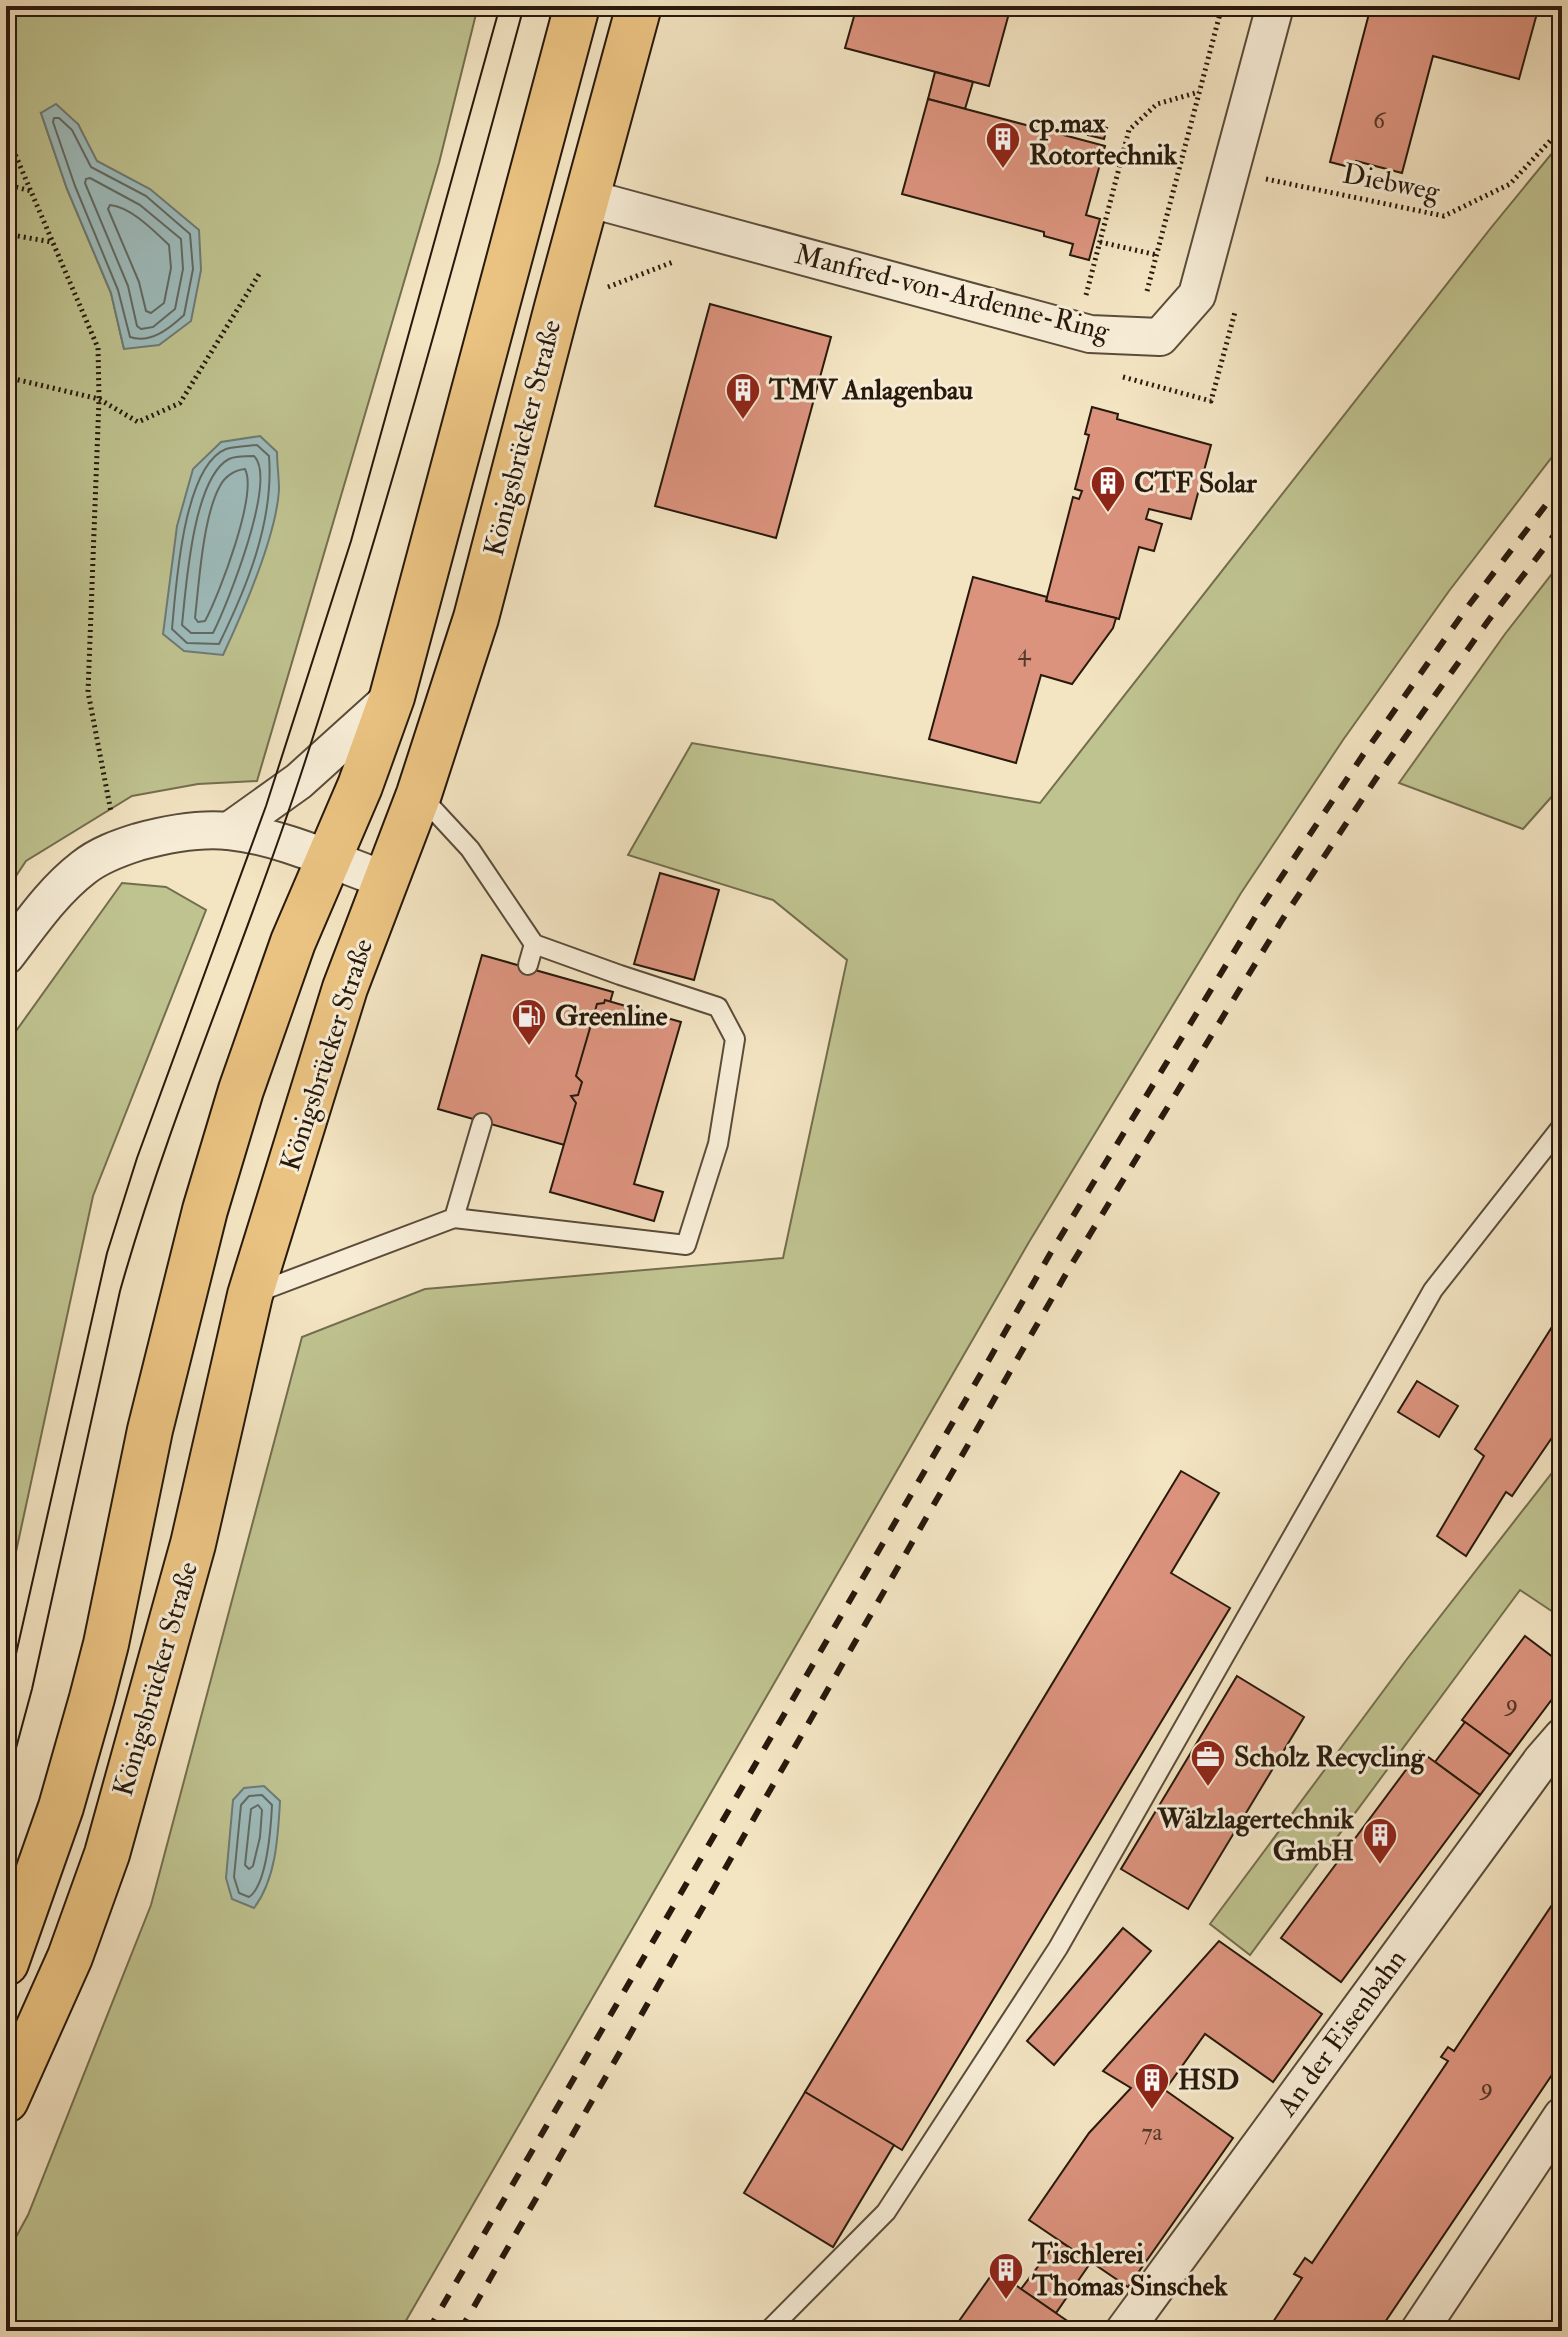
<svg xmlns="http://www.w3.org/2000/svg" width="1568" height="2337" viewBox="0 0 1568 2337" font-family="'IM FELL Double Pica',serif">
<rect width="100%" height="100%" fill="#f3e4c2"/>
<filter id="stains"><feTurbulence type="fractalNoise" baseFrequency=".0025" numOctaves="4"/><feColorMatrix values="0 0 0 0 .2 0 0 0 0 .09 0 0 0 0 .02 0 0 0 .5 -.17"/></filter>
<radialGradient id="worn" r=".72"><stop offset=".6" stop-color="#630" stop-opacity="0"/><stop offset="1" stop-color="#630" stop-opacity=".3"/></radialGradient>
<!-- green -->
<g fill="#bfc390" stroke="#736e4e" stroke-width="2" fill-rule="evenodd">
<path d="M6,6H478L439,163L257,781L198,784L132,796L26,861L6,891ZM41,113L78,124L96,161L150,190L124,349L111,293L67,189Z"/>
<path d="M1562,141V444L1449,591L1343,740L1241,893L1029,1242L400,2331H6V2255L28,2215L151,1905L302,1337L425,1289L783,1258L847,960L773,900L628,855L692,743L1040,803L1490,229Z"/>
<path d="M1562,561V785L1523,829L1399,783L1505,634Z"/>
<path d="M122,883L166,887L206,910L93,1196L6,1598V1045Z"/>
<path d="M1562,1460V1600L1553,1612L1520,1590L1250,1955L1210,1924L1407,1659Z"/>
</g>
<!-- water -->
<g fill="#9ebcbc" stroke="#6e7b76" stroke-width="2">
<path d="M56,104L78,124L97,161L150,189L199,230L201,270L191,321L159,345L124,349L111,293L67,189L41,113Z"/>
<path d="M260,436L277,452C277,464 279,477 279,490C276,537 243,612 223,655L184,651L163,634L177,526L193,469L221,442Z"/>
<path d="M264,1786L280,1801C278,1837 276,1879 254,1908L232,1899L226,1878L233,1800L244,1788Z"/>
</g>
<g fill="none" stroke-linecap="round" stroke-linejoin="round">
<!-- shore -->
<g stroke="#626a64" stroke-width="2">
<path d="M54,118H59L72,130L91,167L146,196L190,234L193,269L184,315C169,329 150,344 130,337L118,290L75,186L53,122Z"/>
<path d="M90,178L140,205L181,239L183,269L175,309L153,327L141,329L137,326L128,286L85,183L86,179Z"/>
<path d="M110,205C131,207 154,231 169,245L171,268L164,303L151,313L146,311L139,282L108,209Z"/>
<path d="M257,445L269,456C274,521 247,587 219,644L187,643L172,629C176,587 183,466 226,449C235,446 248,446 257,445Z"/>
<path d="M254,456C278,479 227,605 213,633H191L182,625C186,587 193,478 229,459C235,456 247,456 254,456Z"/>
<path d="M245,469C258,494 219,595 205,621L198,622L195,618C199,583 203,516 220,486C225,476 235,470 245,469Z"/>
<path d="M262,1795L272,1805C271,1827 267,1885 249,1897L239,1893L234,1877L241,1805L249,1796Z"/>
<path d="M258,1805L262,1810L260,1837L253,1866L249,1869L245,1865L251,1809Z"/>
</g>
</g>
<!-- building -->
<g fill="#dc937e" stroke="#27190c" stroke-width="2">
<path d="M857,6H1011L989,86L845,48Z"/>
<path d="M1371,6H1539L1519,79L1433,56L1402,173L1356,161L1353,168L1330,162Z"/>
<path d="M935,72L973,82L965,109L928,99Z"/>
<path d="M928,99L1105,146L1086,215L1100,219L1089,260L1070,255L1073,244L1044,236V232L902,194Z"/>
<path d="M1091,124L1107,128L1104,139L1088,135Z"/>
<path d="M710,304L831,337L776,538L655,506Z"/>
<path d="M1092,407L1118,414L1117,419L1211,445L1191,519L1149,509L1146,519L1162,524L1154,551L1139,547L1119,619L1046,601L1073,497L1079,499L1082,491L1075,489L1089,435L1085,434Z"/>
<path d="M973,577L1047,597L1046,601L1116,618L1113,628L1072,684L1041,675L1016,763L929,739Z"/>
<path d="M660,873L719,890L694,980L634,964Z"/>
<path d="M482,955L613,992L568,1146L438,1109Z"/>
<path d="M605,1000L681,1022L634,1184L663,1192L654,1221L550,1192L576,1103L571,1096L578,1095L582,1082L576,1076L597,1004L604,1003Z"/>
<path d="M1562,1311V1423L1512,1496L1506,1492L1466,1556L1437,1536L1484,1456L1475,1449Z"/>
<path d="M1417,1381L1458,1406L1439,1437L1398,1412Z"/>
<path d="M1181,1471L1219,1493L1171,1573L1230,1608L902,2150L805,2092Z"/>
<path d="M1525,1636L1562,1664V1686L1510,1755L1462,1720Z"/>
<path d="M1237,1676L1304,1717L1188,1909L1121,1869Z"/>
<path d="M1465,1722L1510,1755L1480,1795L1435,1762Z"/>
<path d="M1420,1751L1480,1795L1341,1982L1281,1938Z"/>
<path d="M1562,1890V2060L1379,2331H1267L1302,2278L1294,2274L1305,2258L1312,2263L1448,2061L1441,2057L1448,2047L1454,2051Z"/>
<path d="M1123,1928L1151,1951L1054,2065L1027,2041Z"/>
<path d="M1219,1941L1322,2014L1273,2082L1205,2034L1165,2090L1233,2138L1128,2287L1029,2220L1089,2133L1131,2088L1103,2071Z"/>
<path d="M805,2092L894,2145L833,2247L744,2193Z"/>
<path d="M1058,2240L1091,2262L1056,2313L1021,2289Z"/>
<path d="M995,2270L1021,2289L1082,2331H952Z"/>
</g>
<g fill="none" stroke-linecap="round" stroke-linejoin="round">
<!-- lane casing -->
<g stroke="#5a4c3a" stroke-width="22">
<g id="lane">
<path d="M420,795L470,849L534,944L620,975L718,1007L735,1039L718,1144L686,1245L454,1218"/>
<path d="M528,965L534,944"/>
<path d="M253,1294L454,1218L482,1123"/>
<path d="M768,2331L886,2212L1058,1948L1433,1290L1562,1126"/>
</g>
</g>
<!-- street casing -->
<g stroke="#5a4c3a" stroke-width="40">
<g id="street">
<path d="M587,198L1090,334L1160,337L1197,295L1275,6"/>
<path d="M229,831L299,781L392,697"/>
<path d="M6,956C30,925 52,892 83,868C99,855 119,848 138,842C167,834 200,828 229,831C283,837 337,863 388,881"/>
<path d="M1124,2331L1542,1760L1562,1737"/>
<path d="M1419,2331L1562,2116"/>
</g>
</g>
<!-- primary casing -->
<g stroke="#27190c" stroke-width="48">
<g id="primary">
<path d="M6,1963L61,1807L92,1698L106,1644L150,1430L205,1210L241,1090L293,942L360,786L392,697L577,6"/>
<path d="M6,2100L70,1957L107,1854L193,1544L250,1295L345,988L419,794L476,618L557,307L639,6"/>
</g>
</g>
<!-- path -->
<g stroke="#27190c" stroke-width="5" stroke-dasharray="2 4" stroke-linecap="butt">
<path d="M6,133L98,348L99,399L88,692L111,812"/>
<path d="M1266,179L1444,216L1510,184L1562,128"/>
<path d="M6,188L8,185L31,191"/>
<path d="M6,234L52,242"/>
<path d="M1100,242L1157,255"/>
<path d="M608,287L673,262"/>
<path d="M1147,291L1222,6"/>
<path d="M1086,295L1129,130L1157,104L1199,92"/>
<path d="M6,377L99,399L138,422L180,403L261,271"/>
<path d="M1123,377L1211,401L1235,312"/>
</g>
<!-- lane -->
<use href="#lane" stroke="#f7edd7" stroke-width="18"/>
<!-- street -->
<use href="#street" stroke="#f7edd7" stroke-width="36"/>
<!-- primary -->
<use href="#primary" stroke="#eac281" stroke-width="44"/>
<!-- tram -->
<g stroke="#27190c" stroke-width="2">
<path d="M6,1698L107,1253L137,1158L266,806L351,541L500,6"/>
<path d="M6,1785L32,1689L120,1291C169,1117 243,951 299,780C383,525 454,265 524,6"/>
</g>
<!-- rail -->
<g stroke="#27190c" stroke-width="6" stroke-dasharray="14 14" stroke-linecap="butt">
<path d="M428,2331L1050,1254L1262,906L1363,755L1469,605L1562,484"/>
<path d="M460,2331L1070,1267L1282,920L1381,771L1488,621L1562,525"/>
</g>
</g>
<!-- icons -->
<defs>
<g id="building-pin" transform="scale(1.8)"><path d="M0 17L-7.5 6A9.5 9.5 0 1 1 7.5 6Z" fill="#8f2418" stroke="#f7edd7"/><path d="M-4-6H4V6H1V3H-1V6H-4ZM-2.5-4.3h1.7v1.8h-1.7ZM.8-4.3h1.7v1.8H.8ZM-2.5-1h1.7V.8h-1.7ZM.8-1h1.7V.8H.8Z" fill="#fff"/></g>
<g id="fuel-pin" transform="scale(1.8)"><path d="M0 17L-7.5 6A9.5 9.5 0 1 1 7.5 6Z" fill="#8f2418" stroke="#f7edd7"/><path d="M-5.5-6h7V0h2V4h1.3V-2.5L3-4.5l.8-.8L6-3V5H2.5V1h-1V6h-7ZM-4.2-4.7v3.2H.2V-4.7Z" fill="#fff"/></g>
<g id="office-pin" transform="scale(1.8)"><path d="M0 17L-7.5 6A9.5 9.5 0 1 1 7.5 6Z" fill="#8f2418" stroke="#f7edd7"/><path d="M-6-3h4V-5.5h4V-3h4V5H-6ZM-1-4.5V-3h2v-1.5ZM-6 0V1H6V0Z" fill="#fff"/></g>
</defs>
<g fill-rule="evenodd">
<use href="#building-pin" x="1003" y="139"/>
<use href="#building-pin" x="743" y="390"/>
<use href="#building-pin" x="1108" y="483"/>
<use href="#fuel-pin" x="529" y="1016"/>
<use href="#office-pin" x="1208" y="1757"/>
<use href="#building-pin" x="1380" y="1835"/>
<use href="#building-pin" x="1152" y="2080"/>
<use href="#building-pin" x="1006" y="2270"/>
</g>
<g text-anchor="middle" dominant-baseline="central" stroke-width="6" stroke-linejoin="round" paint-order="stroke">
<!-- number labels -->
<g font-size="24" fill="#543828">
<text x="1379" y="120">6</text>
<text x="1024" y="652">4</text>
<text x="1512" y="1703">9</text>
<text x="1487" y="2087">9</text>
<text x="1152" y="2132">7a</text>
</g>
<!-- poi labels -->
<g font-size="28" font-weight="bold" fill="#27190c" stroke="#f7edd7" text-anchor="start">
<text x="1029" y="123">cp.max<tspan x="1029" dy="32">Rotortechnik</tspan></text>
<text x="769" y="390">TMV Anlagenbau</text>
<text x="1134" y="483">CTF Solar</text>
<text x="555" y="1016">Greenline</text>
<text x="1234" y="1757">Scholz Recycling</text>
<text x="1354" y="1819" text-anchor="end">Wälzlagertechnik<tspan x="1354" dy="32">GmbH</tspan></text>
<text x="1178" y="2080">HSD</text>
<text x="1032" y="2254">Tischlerei<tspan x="1032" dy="32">Thomas Sinschek</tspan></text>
</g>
<!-- street labels -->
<g font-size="28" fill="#27190c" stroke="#f7edd7">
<text transform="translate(1391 183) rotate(11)">Diebweg</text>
<text transform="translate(952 293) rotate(14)">Manfred-von-Ardenne-Ring</text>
<text transform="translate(523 438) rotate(-76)">Königsbrücker Straße</text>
<text transform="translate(327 1055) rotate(-72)">Königsbrücker Straße</text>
<text transform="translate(156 1679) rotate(-74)">Königsbrücker Straße</text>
<text transform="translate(1342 2033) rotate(-54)">An der Eisenbahn</text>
</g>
</g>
<!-- margin -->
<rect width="1568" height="2337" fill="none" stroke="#f3e4c2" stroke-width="32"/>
<rect x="8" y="8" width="1552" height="2321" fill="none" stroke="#27190c" stroke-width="4"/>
<rect x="16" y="16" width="1536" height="2305" fill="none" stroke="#27190c" stroke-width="2"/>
<rect width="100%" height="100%" filter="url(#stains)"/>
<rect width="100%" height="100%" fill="url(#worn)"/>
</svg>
